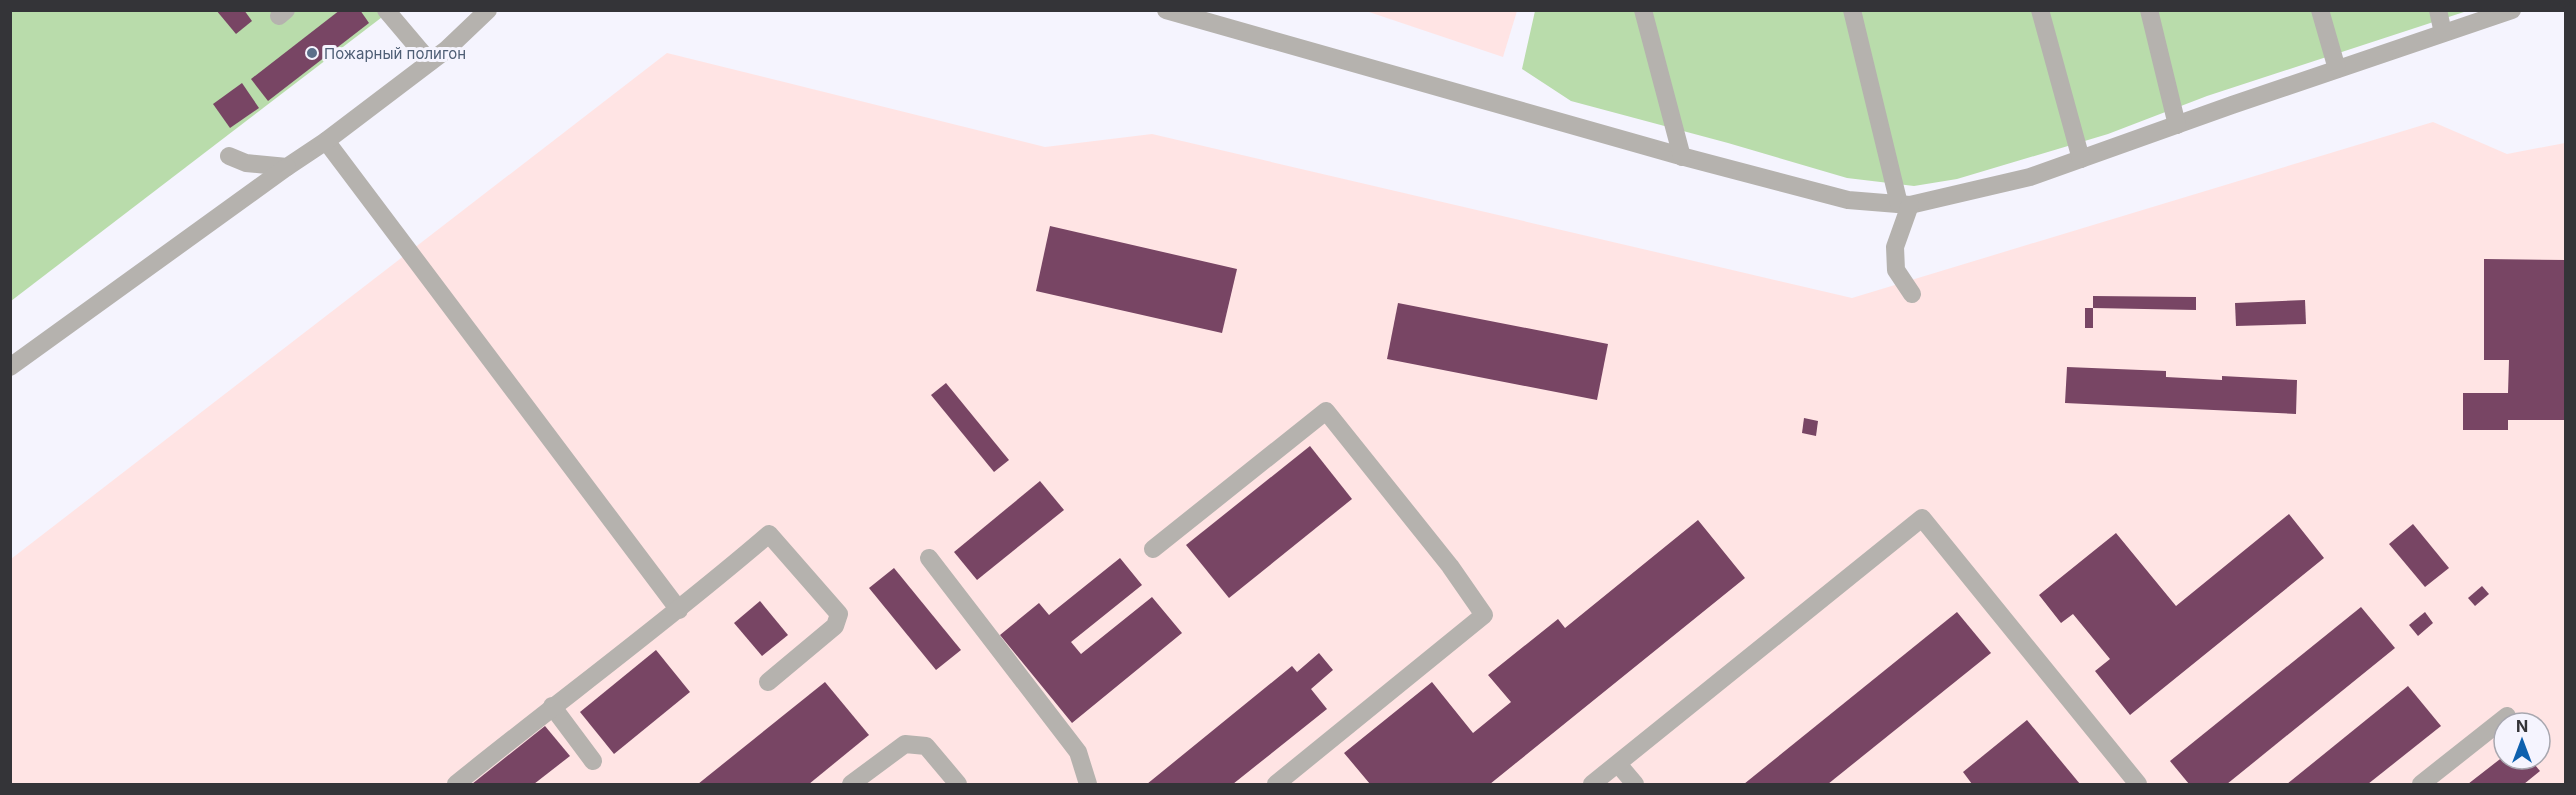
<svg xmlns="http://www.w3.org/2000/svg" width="2576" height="795" viewBox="0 0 2576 795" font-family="Inter,sans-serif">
<rect width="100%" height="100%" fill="#f5f4fe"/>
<!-- industrial -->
<g fill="#ffe4e4" fill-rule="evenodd">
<path d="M1366,11L1517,10V11L1503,57Z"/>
<path d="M667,53L1045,147L1152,134L1852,298L2433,122L2507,154L2565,143V784H11V559ZM2504,723H2540V759H2504Z"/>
</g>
<!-- green -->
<g fill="#b9dcab">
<path d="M11,11H390L11,301Z"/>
<path d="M1535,11H2467L2207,96L2108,134L1957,179L1914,186L1847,178L1728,143L1571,101L1522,69Z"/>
</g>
<!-- building -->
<g fill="#784564">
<path d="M216,10H244L252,21L236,34Z"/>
<path d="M340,10H360L369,23L268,101L251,79Z"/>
<path d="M242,83L259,108L230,128L213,104Z"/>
<path d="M1050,226L1237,269L1222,333L1036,291Z"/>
<path d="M2484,259L2566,260V420H2508V430H2463V393H2508L2509,360H2484Z"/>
<path d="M2093,296L2196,297V310L2093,308Z"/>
<path d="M2305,300L2306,324L2236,326L2235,303Z"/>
<path d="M1398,303L1608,344L1597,400L1387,359Z"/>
<rect x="2085" y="308" width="8" height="20"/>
<path d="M2067,367L2166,371V377L2222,380V376L2297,380L2296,414L2065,403Z"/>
<path d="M946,383L1009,460L994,472L931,395Z"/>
<path d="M1804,418L1818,421L1816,436L1802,433Z"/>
<path d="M1310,446L1352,499L1229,598L1186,545Z"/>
<path d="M1040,481L1064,510L977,580L954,552Z"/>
<path d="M2289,514L2324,558L2130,715L2095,671L2110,659L2073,614L2061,623L2039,595L2116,533L2176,606Z"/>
<path d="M1698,520L1745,578L1490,784H1370L1344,753L1432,682L1473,733L1511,702L1488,675L1558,619L1565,628Z"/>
<path d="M2413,524L2449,568L2425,587L2389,544Z"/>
<path d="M1120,558L1142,585L1071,642L1081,654L1152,597L1182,633L1072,723L1000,635L1039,603L1049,615Z"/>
<path d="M894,568L961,650L936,670L869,588Z"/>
<path d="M2482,586L2489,594L2475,606L2468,598Z"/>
<path d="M760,601L788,635L762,656L734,623Z"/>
<path d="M2361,607L2395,648L2227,784H2189L2170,761Z"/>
<path d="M1957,612L1991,653L1828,784H1744Z"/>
<path d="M2425,612L2433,623L2418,636L2409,625Z"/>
<path d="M656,650L690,692L614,754L580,712Z"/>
<path d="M1319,653L1333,670L1311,689L1327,709L1233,784H1147L1292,666L1297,672Z"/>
<path d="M825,682L869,735L809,784H698Z"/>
<path d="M2408,686L2441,726L2368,784H2287Z"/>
<path d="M2027,720L2080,784H1972L1963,772Z"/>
<path d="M545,726L570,756L534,784H472Z"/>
<path d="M2504,756V759H2530L2540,771L2524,784H2468Z"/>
</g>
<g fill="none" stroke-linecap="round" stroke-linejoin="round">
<!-- minor -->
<g stroke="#b5b2ae" stroke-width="18">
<path d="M386,10L430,62"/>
<path d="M1166,10L1677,155L1848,200L1910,205L2030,177L2232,105L2512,10"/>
<path d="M1643,10L1682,157"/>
<path d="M1852,10L1899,204"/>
<path d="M2040,10L2081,159"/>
<path d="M2149,10L2177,125"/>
<path d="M2320,10L2337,69"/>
<path d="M2438,10L2443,33"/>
<path d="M279,16L286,10"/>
<path d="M326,141L679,610"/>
<path d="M229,156L246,163L287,167L326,141L446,50L488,10"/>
<path d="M1910,205L1895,247L1896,270L1912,294"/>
<path d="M10,367L287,167"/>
<path d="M1153,549L1326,411L1450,566L1484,615L1276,784"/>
<path d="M929,558L1078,752L1088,784"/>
<path d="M552,706L593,761"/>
<path d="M1618,764L1635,784"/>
<path d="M456,784C560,700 668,621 769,534L839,614L835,626L768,682"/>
<path d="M851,784L905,744L926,746L958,784"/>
<path d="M1592,784L1922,518L2138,784"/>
<path d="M2421,784L2507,716"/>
</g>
</g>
<!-- markers -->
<circle fill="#5c6f8a" stroke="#f5f4fe" stroke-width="2" cx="312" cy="53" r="6"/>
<g text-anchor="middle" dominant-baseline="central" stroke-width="6" stroke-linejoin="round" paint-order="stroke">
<!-- service labels -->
<g font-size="15" fill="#4e5e75" stroke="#f5f4fe" text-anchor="start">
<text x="324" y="53">Пожарный полигон</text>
</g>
</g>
<!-- border -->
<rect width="2576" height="795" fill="none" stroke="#343438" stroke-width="24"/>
<!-- north arrow -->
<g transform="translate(2522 741)"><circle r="28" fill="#f5f4fe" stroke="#a8a7af" stroke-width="1.5"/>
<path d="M0-4.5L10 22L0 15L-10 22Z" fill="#0e60ae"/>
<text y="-9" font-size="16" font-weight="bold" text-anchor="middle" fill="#343438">N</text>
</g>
</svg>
